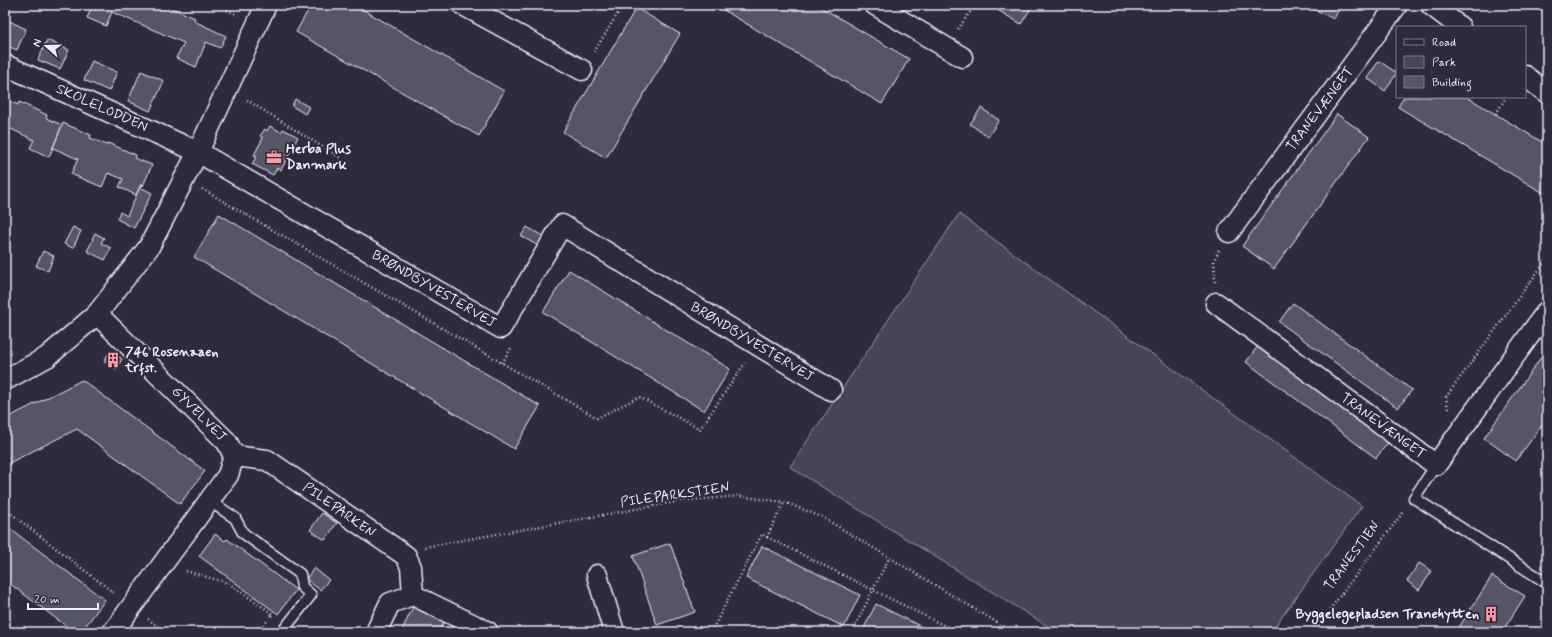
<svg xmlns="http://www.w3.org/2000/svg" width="1552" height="637" viewBox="0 0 1552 637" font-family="Mynerve,sans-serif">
<rect width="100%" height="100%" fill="#2f2a3d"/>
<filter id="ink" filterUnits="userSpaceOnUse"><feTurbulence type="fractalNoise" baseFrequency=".025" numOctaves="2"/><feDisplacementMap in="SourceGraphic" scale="8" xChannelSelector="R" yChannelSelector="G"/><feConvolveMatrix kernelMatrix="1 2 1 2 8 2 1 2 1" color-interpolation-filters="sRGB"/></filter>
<g filter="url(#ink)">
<!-- green -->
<path fill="#464455" stroke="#979aa6" d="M959,214L1362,506L1271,632H1057L790,467Z"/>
<!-- building -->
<g fill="#575565" stroke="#e8f1f8">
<path d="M93,5H159L166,8L167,6L195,18L194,21L226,36L220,48L206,42L196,67L176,58L184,43L112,12L106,26L87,18Z"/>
<path d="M311,5H355L504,91L479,136L296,32Z"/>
<path d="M715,5H817L909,59L882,104Z"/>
<path d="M989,5H1033L1021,24Z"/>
<path d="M1305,5H1341L1334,19Z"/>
<path d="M636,8L680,34L606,158L563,132Z"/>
<path d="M5,19L26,29L17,50L5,45Z"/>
<path d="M47,40L69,50L60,69L38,60Z"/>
<path d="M92,61L117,72L109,91L84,80Z"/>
<path d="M1379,61L1397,73L1385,91L1367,78Z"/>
<path d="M141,71L164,81L150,111L128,101Z"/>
<path d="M1404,97H1467L1547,145V195L1398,107Z"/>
<path d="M5,99L18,105L19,102L47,115L46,118L62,125L49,157L30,148L34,140L5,126Z"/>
<path d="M295,99L309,107L305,114L292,106Z"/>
<path d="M981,108L999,120L988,137L970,124Z"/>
<path d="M1337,114L1369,137L1274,269L1242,246Z"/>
<path d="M63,123L91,135L90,138L107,145L108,143L136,155L134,158L152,165L143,186L141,184L136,195L119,187L123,179L108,173L102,187L71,174L78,159L53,148Z"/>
<path d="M270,126L281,132L283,129L298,137L281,170L277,168L273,175L252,164L257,156L254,155L263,138L260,136L265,129L267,131Z"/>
<path d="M140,187L152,193L134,228L117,219L120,212L127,216Z"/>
<path d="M219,214L540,406L514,449L194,257Z"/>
<path d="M73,227L81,231L73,248L64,244Z"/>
<path d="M527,227L546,238L540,247L521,236Z"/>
<path d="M95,233L104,238L101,243L111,248L105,260L87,251L93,240L92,239Z"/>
<path d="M43,251L54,256L48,271L36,266Z"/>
<path d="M569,270L730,369L704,411L543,312Z"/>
<path d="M1293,303L1412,390L1398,408L1279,322Z"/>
<path d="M1261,342L1391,439L1376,458L1246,362Z"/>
<path d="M1547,349V418L1516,461L1484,438Z"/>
<path d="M110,351L122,359L116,369L104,361Z"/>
<path d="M82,380L205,471L180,504L77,429L5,465V419Z"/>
<path d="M322,513L337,523L325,540L310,530Z"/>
<path d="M5,525L105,600L81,632H74L5,580Z"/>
<path d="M215,534L225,541L227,539L296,590L278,614L199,556Z"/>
<path d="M670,543L695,612L657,625L633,556Z"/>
<path d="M762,546L860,595L844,627L746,578Z"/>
<path d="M1419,563L1432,571L1419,590L1407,581Z"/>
<path d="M314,568L329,580L320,590L306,579Z"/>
<path d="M1492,576L1525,596L1502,632H1456Z"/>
<path d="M876,604L932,632H862Z"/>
<path d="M413,607L444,622L439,632H401Z"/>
</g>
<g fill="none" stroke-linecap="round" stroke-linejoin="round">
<!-- lane casing -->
<g stroke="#e8f1f8" stroke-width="13">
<g id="lane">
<path d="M1436,465L1414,498L1547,583"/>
<path d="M210,501L235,518L243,533L300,574L302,587L311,595L282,632"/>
</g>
</g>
<!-- street casing -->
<g stroke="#e8f1f8" stroke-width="23">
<g id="street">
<path d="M463,5L582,70"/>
<path d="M875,5L962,57"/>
<path d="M1431,5L1460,27"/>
<path d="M5,65L198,152L501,328L562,225L831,390"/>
<path d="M1525,76L1547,93"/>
<path d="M1229,232L1397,5"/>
<path d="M1216,303L1436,465L1547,311"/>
<path d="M97,314L227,442L234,456L228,475L113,632"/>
<path d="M5,380L47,357L97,314L149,247L198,152L266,5"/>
<path d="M234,456L267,460L406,556L411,567L413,595L488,632"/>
<path d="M597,575L614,632"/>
<path d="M376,632L390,603L413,595"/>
</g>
</g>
<!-- path -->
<g stroke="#e8f1f8" stroke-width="2.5" stroke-dasharray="1 3" stroke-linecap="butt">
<path d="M216,5L238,15"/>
<path d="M958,29L975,5"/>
<path d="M594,52L623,5"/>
<path d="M247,100L342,159"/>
<path d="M1496,114L1506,97"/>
<path d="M202,189L597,418L639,397L700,429L745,363"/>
<path d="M1215,282L1214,260L1219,250"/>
<path d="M502,363L511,348"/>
<path d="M1448,409L1446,397L1547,259"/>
<path d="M5,504L9,512L114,593"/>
<path d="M767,537L957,632"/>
<path d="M425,547L681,501L738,496L784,502L822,517L1013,632"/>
<path d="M186,571L228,583L273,614L271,616"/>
<path d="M148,619L165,632"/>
<path d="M259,632L267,621"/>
<path d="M711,632L762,534L767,537L784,502"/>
<path d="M852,632L889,558"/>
<path d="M1313,632L1404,511"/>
</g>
<!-- lane -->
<use href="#lane" stroke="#2f2a3d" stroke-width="10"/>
<!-- street -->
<use href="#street" stroke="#2f2a3d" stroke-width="20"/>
</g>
</g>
<!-- icons -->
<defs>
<g id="office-bare" transform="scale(1.2)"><path d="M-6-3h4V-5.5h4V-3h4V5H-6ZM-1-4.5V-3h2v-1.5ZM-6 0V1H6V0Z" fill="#ff9aa2" stroke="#2f2a3d" stroke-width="2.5" paint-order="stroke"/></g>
<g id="building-bare" transform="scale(1.2)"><path d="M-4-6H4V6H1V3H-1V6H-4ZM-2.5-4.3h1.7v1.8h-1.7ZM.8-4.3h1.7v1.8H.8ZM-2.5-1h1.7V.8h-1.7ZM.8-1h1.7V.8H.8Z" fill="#ff9aa2" stroke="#2f2a3d" stroke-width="2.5" paint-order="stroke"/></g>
</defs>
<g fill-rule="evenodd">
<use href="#office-bare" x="274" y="157"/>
<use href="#building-bare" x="113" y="360"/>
<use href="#building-bare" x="1491" y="614"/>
</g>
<g text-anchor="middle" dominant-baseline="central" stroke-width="4" stroke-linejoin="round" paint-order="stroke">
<!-- street labels -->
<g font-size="14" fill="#e8f1f8" stroke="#2f2a3d">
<text transform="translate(102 108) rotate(24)">SKOLELODDEN</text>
<text transform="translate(1320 109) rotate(-53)">TRANEVÆNGET</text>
<text transform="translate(434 289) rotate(30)">BRØNDBYVESTERVEJ</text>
<text transform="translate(752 342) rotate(31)">BRØNDBYVESTERVEJ</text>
<text transform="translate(199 414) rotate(45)">GYVELVEJ</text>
<text transform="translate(1383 426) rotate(36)">TRANEVÆNGET</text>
<text transform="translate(675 495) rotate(-8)">PILEPARKSTIEN</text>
<text transform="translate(339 510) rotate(35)">PILEPARKEN</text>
<text transform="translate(1352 556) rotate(-53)">TRANESTIEN</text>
</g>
<!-- poi labels -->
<g font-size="14" font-weight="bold" fill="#e8f1f8" stroke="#2f2a3d" text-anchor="start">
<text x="286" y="149">Herba Plus<tspan x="286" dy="16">Danmark</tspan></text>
<text x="125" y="352">746 Rosenaaen<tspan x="125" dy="16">trfst.</tspan></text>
<text x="1479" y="614" text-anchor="end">Byggelegepladsen Tranehytten</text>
</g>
</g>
<!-- margin -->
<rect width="1552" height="637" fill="none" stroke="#2f2a3d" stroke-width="20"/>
<rect x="10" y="10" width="1532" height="617" fill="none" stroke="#e8f1f8" stroke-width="1.5" filter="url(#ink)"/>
<!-- legend -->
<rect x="1396" y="26" width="130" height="72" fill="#2f2a3d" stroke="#797a88"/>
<rect x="1404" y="39" width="20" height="6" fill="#2f2a3d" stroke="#797a88"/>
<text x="1432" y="46" font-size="12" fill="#e8f1f8">Road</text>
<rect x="1404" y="56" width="20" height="12" fill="#464455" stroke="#797a88"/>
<text x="1432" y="66" font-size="12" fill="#e8f1f8">Park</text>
<rect x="1404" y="76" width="20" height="12" fill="#575565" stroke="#797a88"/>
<text x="1432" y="86" font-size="12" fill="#e8f1f8">Building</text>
<!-- north arrow -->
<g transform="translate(46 46) rotate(290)" stroke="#2f2a3d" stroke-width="3" paint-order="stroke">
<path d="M0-3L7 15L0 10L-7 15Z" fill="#e8f1f8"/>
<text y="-6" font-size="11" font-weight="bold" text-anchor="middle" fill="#e8f1f8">N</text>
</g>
<!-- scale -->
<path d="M28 603v6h70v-6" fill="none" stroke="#e8f1f8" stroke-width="2"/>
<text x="34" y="603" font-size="12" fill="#e8f1f8" stroke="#2f2a3d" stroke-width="3" paint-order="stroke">20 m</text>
</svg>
